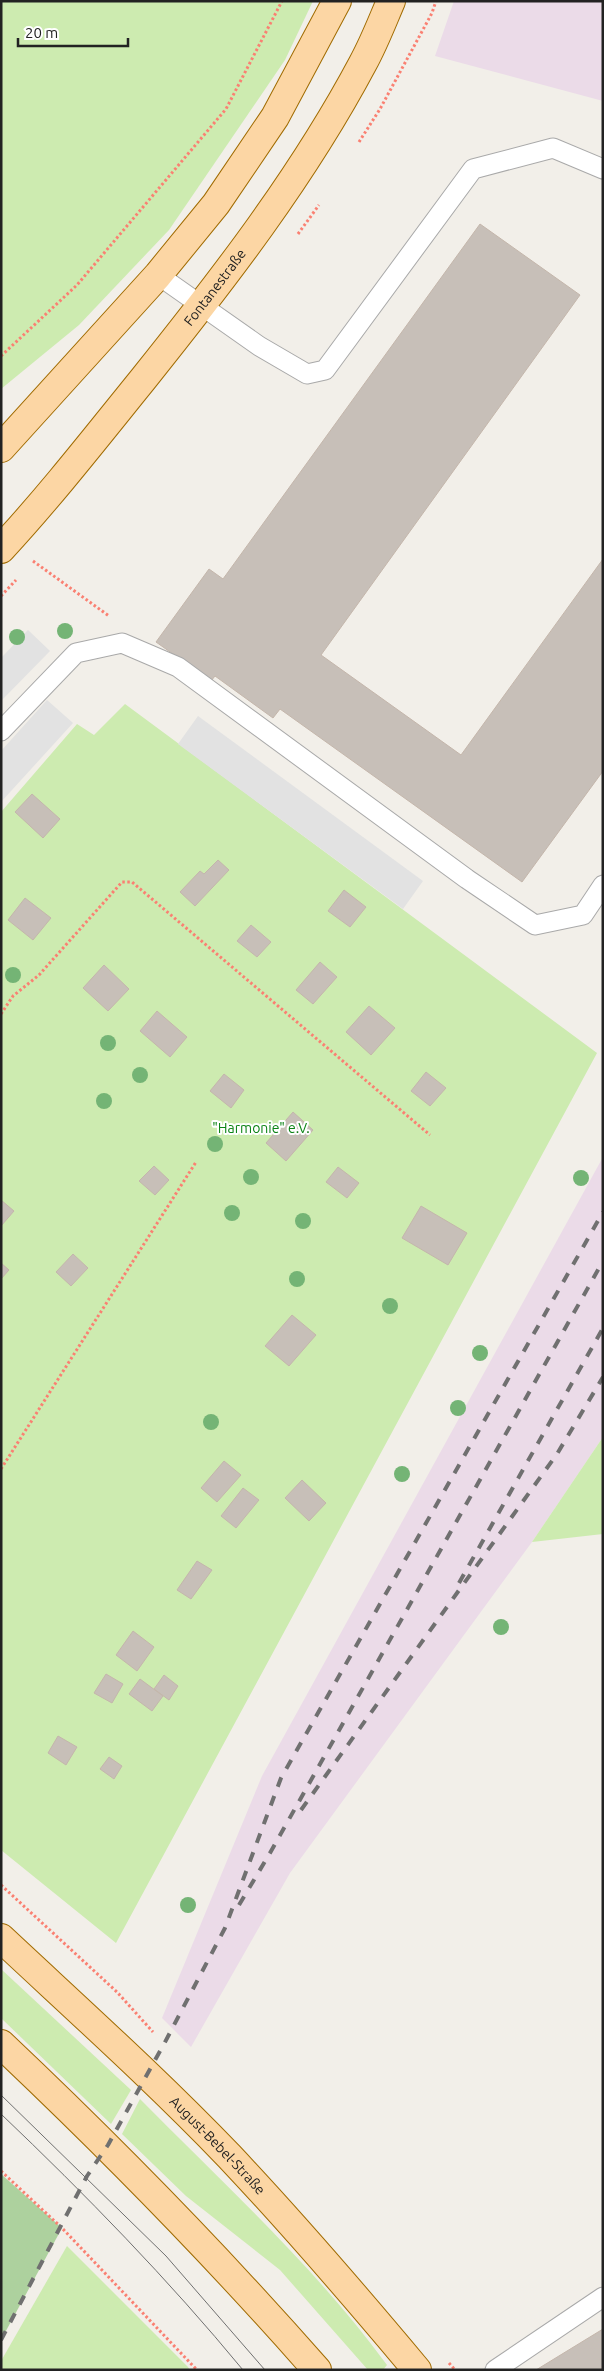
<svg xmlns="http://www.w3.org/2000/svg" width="604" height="2371" viewBox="0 0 604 2371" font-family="Ubuntu,sans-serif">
<rect width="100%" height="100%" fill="#f2efe9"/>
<!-- industrial -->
<g fill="#ebdbe8">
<path d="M454,1H603V101L435,56Z"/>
<path d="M603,1157V1437L532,1542L290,1873L191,2047L162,2018L262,1776Z"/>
</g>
<!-- grass -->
<g fill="#cdebb0">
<path d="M1,1H313L285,60L169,230L79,325L1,389Z"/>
<path d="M125,704L597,1053L116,1943L1,1850V812L77,724L94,735Z"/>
<path d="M603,1437V1534L532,1542Z"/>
<path d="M1,1969L131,2090L111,2124L1,2018Z"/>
<path d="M140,2099C225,2185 316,2268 387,2365L383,2370H368L280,2270L186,2196L122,2134Z"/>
<path d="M67,2246L188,2367L190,2370H1V2361Z"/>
</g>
<!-- forest -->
<path fill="#add19e" d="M1,2174L62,2228L1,2340Z"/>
<!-- parking -->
<g fill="#e2e2e2">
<path d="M28,630L50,651L1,701V658Z"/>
<path d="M47,700L73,723L1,802V751Z"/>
<path d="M198,716L423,881L403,909L178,744Z"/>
</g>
<!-- building -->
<g fill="#c7bfb8" stroke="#c4b6ab">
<path d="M480,224L580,295L321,655L461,755L603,559V771L522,882L280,709L273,718L215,676L211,681L156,642L209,569L223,579Z"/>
<path d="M32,794L60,819L43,838L15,812Z"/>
<path d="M218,860L229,870L195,906L180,892L200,871L204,874Z"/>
<path d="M344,890L366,907L350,927L328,911Z"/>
<path d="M25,898L51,918L33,940L8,920Z"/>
<path d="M251,925L271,942L257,957L237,941Z"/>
<path d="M320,962L337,977L313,1004L296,990Z"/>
<path d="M104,965L129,989L108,1011L83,988Z"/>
<path d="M369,1006L395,1028L371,1055L346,1032Z"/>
<path d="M157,1011L187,1037L170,1057L140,1031Z"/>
<path d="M426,1072L446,1088L430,1106L411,1091Z"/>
<path d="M224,1074L244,1090L231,1108L210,1091Z"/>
<path d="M293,1112L313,1130L286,1161L266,1143Z"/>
<path d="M154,1166L169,1180L155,1195L139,1181Z"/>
<path d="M338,1167L359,1183L347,1198L326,1182Z"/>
<path d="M1,1200L14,1211L1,1226Z"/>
<path d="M421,1206L467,1233L448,1265L402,1238Z"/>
<path d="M73,1254L88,1268L71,1286L56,1272Z"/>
<path d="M1,1263L9,1270L1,1279Z"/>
<path d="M292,1315L316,1335L289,1366L265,1346Z"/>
<path d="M224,1461L241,1475L217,1502L201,1488Z"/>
<path d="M302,1480L326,1503L309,1521L285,1498Z"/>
<path d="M243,1488L259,1500L236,1528L221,1516Z"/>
<path d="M197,1561L212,1570L191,1599L177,1590Z"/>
<path d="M133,1631L154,1647L137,1671L116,1655Z"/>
<path d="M106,1674L123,1684L112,1703L94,1693Z"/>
<path d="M164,1675L178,1686L169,1700L154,1689Z"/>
<path d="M140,1679L163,1696L152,1711L129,1694Z"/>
<path d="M58,1736L77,1747L66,1765L48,1753Z"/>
<path d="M109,1757L122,1766L114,1779L100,1769Z"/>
<path d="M603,2329V2370H536Z"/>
</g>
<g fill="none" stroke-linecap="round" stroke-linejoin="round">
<!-- service casing -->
<g stroke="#a9a9a9" stroke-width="21">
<g id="service">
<path d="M158,275L259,346L307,374L325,370L473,169L553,148L603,169"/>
<path d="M1,731L76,653L122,643L178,667L467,879L535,925L583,915L603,885"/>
<path d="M495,2370L603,2297"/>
</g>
</g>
<!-- primary casing -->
<g stroke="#a06b00" stroke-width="30">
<g id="primary">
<path d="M1,448L158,275L216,204L275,117L337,1"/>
<path id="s1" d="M1,549C51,495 97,436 144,378C224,278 303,176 363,63C374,43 382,22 391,1"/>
<path id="s2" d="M1,1938C78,2010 156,2080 229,2156C294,2225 356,2297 417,2370"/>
<path d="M1,2044C112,2149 216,2255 317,2370"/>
</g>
</g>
<!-- path -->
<g stroke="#fa8072" stroke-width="3" stroke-dasharray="2.5 2.5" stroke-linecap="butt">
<path d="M359,142L380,109L432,13L436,1"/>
<path d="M298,234L319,205"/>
<path d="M1,356L77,285L226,109L282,1"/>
<path d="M33,561L109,616"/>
<path d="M1,596L16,580"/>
<path d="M1,1014L13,996L39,975L122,882H132L430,1135"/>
<path d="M1,1469L196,1162"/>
<path d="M1,1885L117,1992L153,2032"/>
<path d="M1,2171L62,2228L197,2370"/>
<path d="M449,2363L455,2370"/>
</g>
<!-- service -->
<use href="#service" stroke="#fff" stroke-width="19"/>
<!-- primary -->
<use href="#primary" stroke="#fcd6a4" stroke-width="28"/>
<!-- tram -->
<g stroke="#707070" stroke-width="1">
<path d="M1,2095L166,2256L265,2370"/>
<path d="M1,2114C86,2195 168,2279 243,2370"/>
</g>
<!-- rail -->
<g stroke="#707070" stroke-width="4" stroke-dasharray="10 10" stroke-linecap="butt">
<path d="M459,1583L603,1328"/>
<path d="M301,1810L557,1454L603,1377"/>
<path d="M239,1905L270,1853L603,1261"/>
<path d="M1,2340L87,2176L108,2145L164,2044L225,1928L281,1778L603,1212"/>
</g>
</g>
<!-- trees -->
<g fill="#74b475">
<circle cx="65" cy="631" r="8"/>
<circle cx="17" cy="637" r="8"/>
<circle cx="13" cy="975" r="8"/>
<circle cx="108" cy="1043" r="8"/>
<circle cx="140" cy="1075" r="8"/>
<circle cx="104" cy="1101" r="8"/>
<circle cx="215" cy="1144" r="8"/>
<circle cx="251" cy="1177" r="8"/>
<circle cx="581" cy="1178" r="8"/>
<circle cx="232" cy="1213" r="8"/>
<circle cx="303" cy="1221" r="8"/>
<circle cx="297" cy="1279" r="8"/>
<circle cx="390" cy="1306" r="8"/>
<circle cx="480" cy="1353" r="8"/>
<circle cx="458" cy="1408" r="8"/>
<circle cx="211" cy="1422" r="8"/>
<circle cx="402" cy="1474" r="8"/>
<circle cx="501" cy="1627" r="8"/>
<circle cx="188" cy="1905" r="8"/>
</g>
<g text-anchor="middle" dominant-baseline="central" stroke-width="4" stroke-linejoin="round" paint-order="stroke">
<!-- street labels -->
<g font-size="14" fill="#222" stroke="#fff">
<text stroke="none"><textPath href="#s1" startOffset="338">Fontanestraße</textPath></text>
<text stroke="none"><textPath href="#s2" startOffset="300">August-Bebel-Straße</textPath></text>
</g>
<!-- park labels -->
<g font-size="14" fill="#0c8416" stroke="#fff">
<text x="261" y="1128">"Harmonie" e.V.</text>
</g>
</g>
<!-- border -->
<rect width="604" height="2371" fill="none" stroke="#222222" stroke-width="5"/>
<!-- scale -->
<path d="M18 38v8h110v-8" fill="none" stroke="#222222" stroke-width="2.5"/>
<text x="25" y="38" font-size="15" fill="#222222" stroke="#ffffff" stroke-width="4" paint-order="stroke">20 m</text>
</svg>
